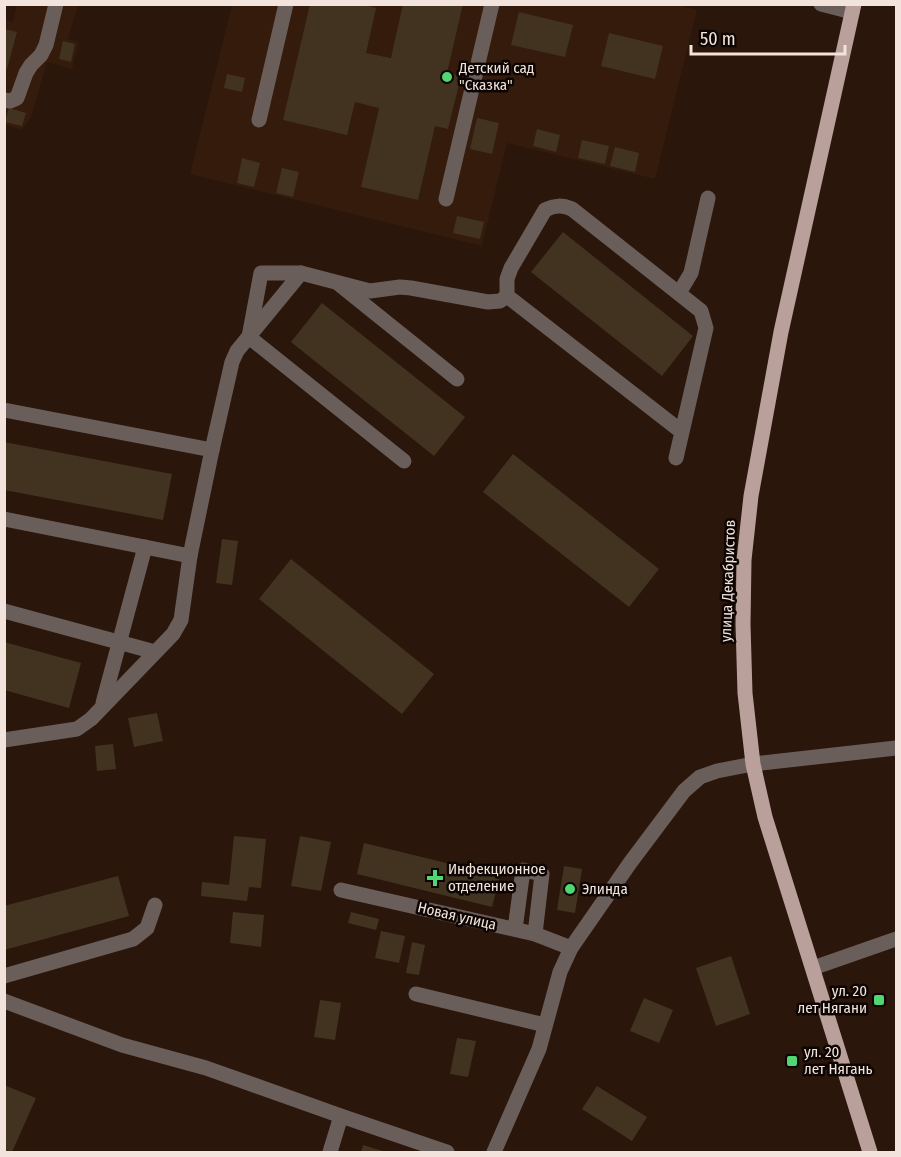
<svg xmlns="http://www.w3.org/2000/svg" width="901" height="1157" viewBox="0 0 901 1157" font-family="'Fira Sans Condensed',sans-serif">
<rect width="100%" height="100%" fill="#2a160b"/>
<!-- built -->
<g fill="#341b0c">
<path d="M672,4L697,10L655,179L507,143L482,246L190,174L232,5Z"/>
<path d="M17,5H78L68,39L79,42L72,69L47,62L31,117L22,130L5,125V20L13,22Z"/>
</g>
<!-- building -->
<g fill="#423321">
<path d="M310,4H360L376,8L366,53L391,58L403,4H463L447,73L461,76L448,129L435,126L418,200L361,187L379,108L355,102L347,135L283,120Z"/>
<path d="M519,12L573,25L565,57L511,45Z"/>
<path d="M4,29L17,32L7,69L4,68Z"/>
<path d="M609,33L663,46L655,79L601,66Z"/>
<path d="M63,41L75,44L71,62L59,59Z"/>
<path d="M227,74L245,78L242,92L224,88Z"/>
<path d="M9,108L26,113L22,126L5,122Z"/>
<path d="M477,118L499,123L492,154L470,149Z"/>
<path d="M537,129L560,135L556,152L533,146Z"/>
<path d="M582,140L609,146L605,164L578,158Z"/>
<path d="M615,147L639,153L635,172L610,166Z"/>
<path d="M242,158L260,163L254,187L237,183Z"/>
<path d="M282,168L299,172L293,197L276,193Z"/>
<path d="M457,216L484,222L480,239L453,233Z"/>
<path d="M563,232L693,336L662,376L531,272Z"/>
<path d="M322,303L465,417L434,456L291,342Z"/>
<path d="M4,442L172,474L163,520L4,490Z"/>
<path d="M513,454L659,569L629,607L483,492Z"/>
<path d="M222,539L238,541L232,585L216,583Z"/>
<path d="M291,559L434,674L402,714L259,599Z"/>
<path d="M4,642L81,663L69,708L4,690Z"/>
<path d="M157,713L163,741L134,747L128,718Z"/>
<path d="M113,744L116,769L97,771L95,746Z"/>
<path d="M234,836L266,839L261,888L249,887L247,901L201,896L202,882L229,885Z"/>
<path d="M300,836L331,842L321,891L291,886Z"/>
<path d="M364,843L500,876L492,907L357,874Z"/>
<path d="M564,866L582,869L575,913L557,910Z"/>
<path d="M118,876L129,916L4,950V906Z"/>
<path d="M233,912L264,915L261,947L230,943Z"/>
<path d="M351,912L379,919L376,930L348,923Z"/>
<path d="M381,931L405,936L399,963L375,958Z"/>
<path d="M412,942L425,945L419,975L406,973Z"/>
<path d="M731,956L750,1014L716,1026L696,968Z"/>
<path d="M644,998L673,1010L659,1043L630,1031Z"/>
<path d="M320,1000L341,1003L335,1040L314,1037Z"/>
<path d="M457,1038L476,1041L468,1077L450,1074Z"/>
<path d="M4,1085L36,1098L12,1152H4Z"/>
<path d="M597,1086L647,1117L632,1141L582,1109Z"/>
<path d="M363,1145L386,1152H361Z"/>
</g>
<g fill="none" stroke-linecap="round" stroke-linejoin="round">
<!-- minor -->
<g stroke="#6a5e5b" stroke-width="15">
<path d="M821,4L852,12"/>
<path d="M4,100L10,101L17,98L26,73L31,65L41,55L46,45L56,4"/>
<path d="M259,120L286,4"/>
<path d="M446,199L492,4"/>
<path d="M301,273H261L249,337L404,461"/>
<path d="M340,285L457,379"/>
<path d="M679,293L691,273L708,198"/>
<path d="M4,410L212,450L190,556L181,620L173,634L91,719L77,729L4,740"/>
<path d="M212,450L232,362L237,351L301,273L370,291L400,287L411,288L488,302L500,301L507,296"/>
<path d="M676,458L706,328L701,311L572,209C562,205 555,205 545,210L511,268L507,279V296L682,432"/>
<path d="M4,519L190,556"/>
<path d="M4,611L155,652"/>
<path d="M103,703L145,547"/>
<path d="M341,890L535,934L571,948"/>
<path d="M515,929L523,870L542,874L535,934"/>
<path d="M813,968L896,939"/>
<path d="M4,976L133,939L147,928L155,905"/>
<path d="M416,994L545,1025"/>
<path d="M4,1001L122,1045L206,1068L341,1116L330,1152"/>
<path d="M341,1116L447,1152"/>
<path d="M494,1152L539,1049L560,972L571,948L630,863L684,791L700,777L717,771L753,764L896,748"/>
</g>
<!-- major -->
<path stroke="#baa09b" stroke-width="15" d="M854,4L781,332L751,496L744,560L743,624L745,693L753,764L765,817L870,1152"/>
</g>
<!-- markers -->
<g fill="#51d674" stroke="#0c0502" stroke-width="2">
<circle cx="447" cy="77" r="6"/>
<path d="M432 869h6v6h6v6h-6v6h-6v-6h-6v-6h6z"/>
<circle cx="570" cy="889" r="6"/>
<rect x="873" y="994" width="12" height="12" rx="3"/>
<rect x="786" y="1055" width="12" height="12" rx="3"/>
</g>
<g text-anchor="middle" dominant-baseline="central" stroke-width="5" stroke-linejoin="round" paint-order="stroke">
<!-- poi labels -->
<g font-size="15" fill="#f2e4dc" stroke="#0c0502" text-anchor="start">
<text x="459" y="68">Детский сад<tspan x="459" dy="17">"Сказка"</tspan></text>
<text x="448" y="869">Инфекционное<tspan x="448" dy="17">отделение</tspan></text>
<text x="582" y="889">Элинда</text>
<text x="867" y="991" text-anchor="end">ул. 20<tspan x="867" dy="17">лет Нягани</tspan></text>
<text x="804" y="1052">ул. 20<tspan x="804" dy="17">лет Нягань</tspan></text>
</g>
<!-- street labels -->
<g font-size="15" fill="#f2e4dc" stroke="#0c0502">
<text transform="translate(728 581) rotate(-88)">улица Декабристов</text>
<text transform="translate(457 916) rotate(13)">Новая улица</text>
</g>
</g>
<!-- border -->
<rect width="901" height="1157" fill="none" stroke="#f2e4dc" stroke-width="12"/>
<!-- scale -->
<path d="M691 45v9h154v-9" fill="none" stroke="#f2e4dc" stroke-width="3"/>
<text x="700" y="45" font-size="18" fill="#f2e4dc" stroke="#0c0502" stroke-width="4.5" paint-order="stroke">50 m</text>
</svg>
